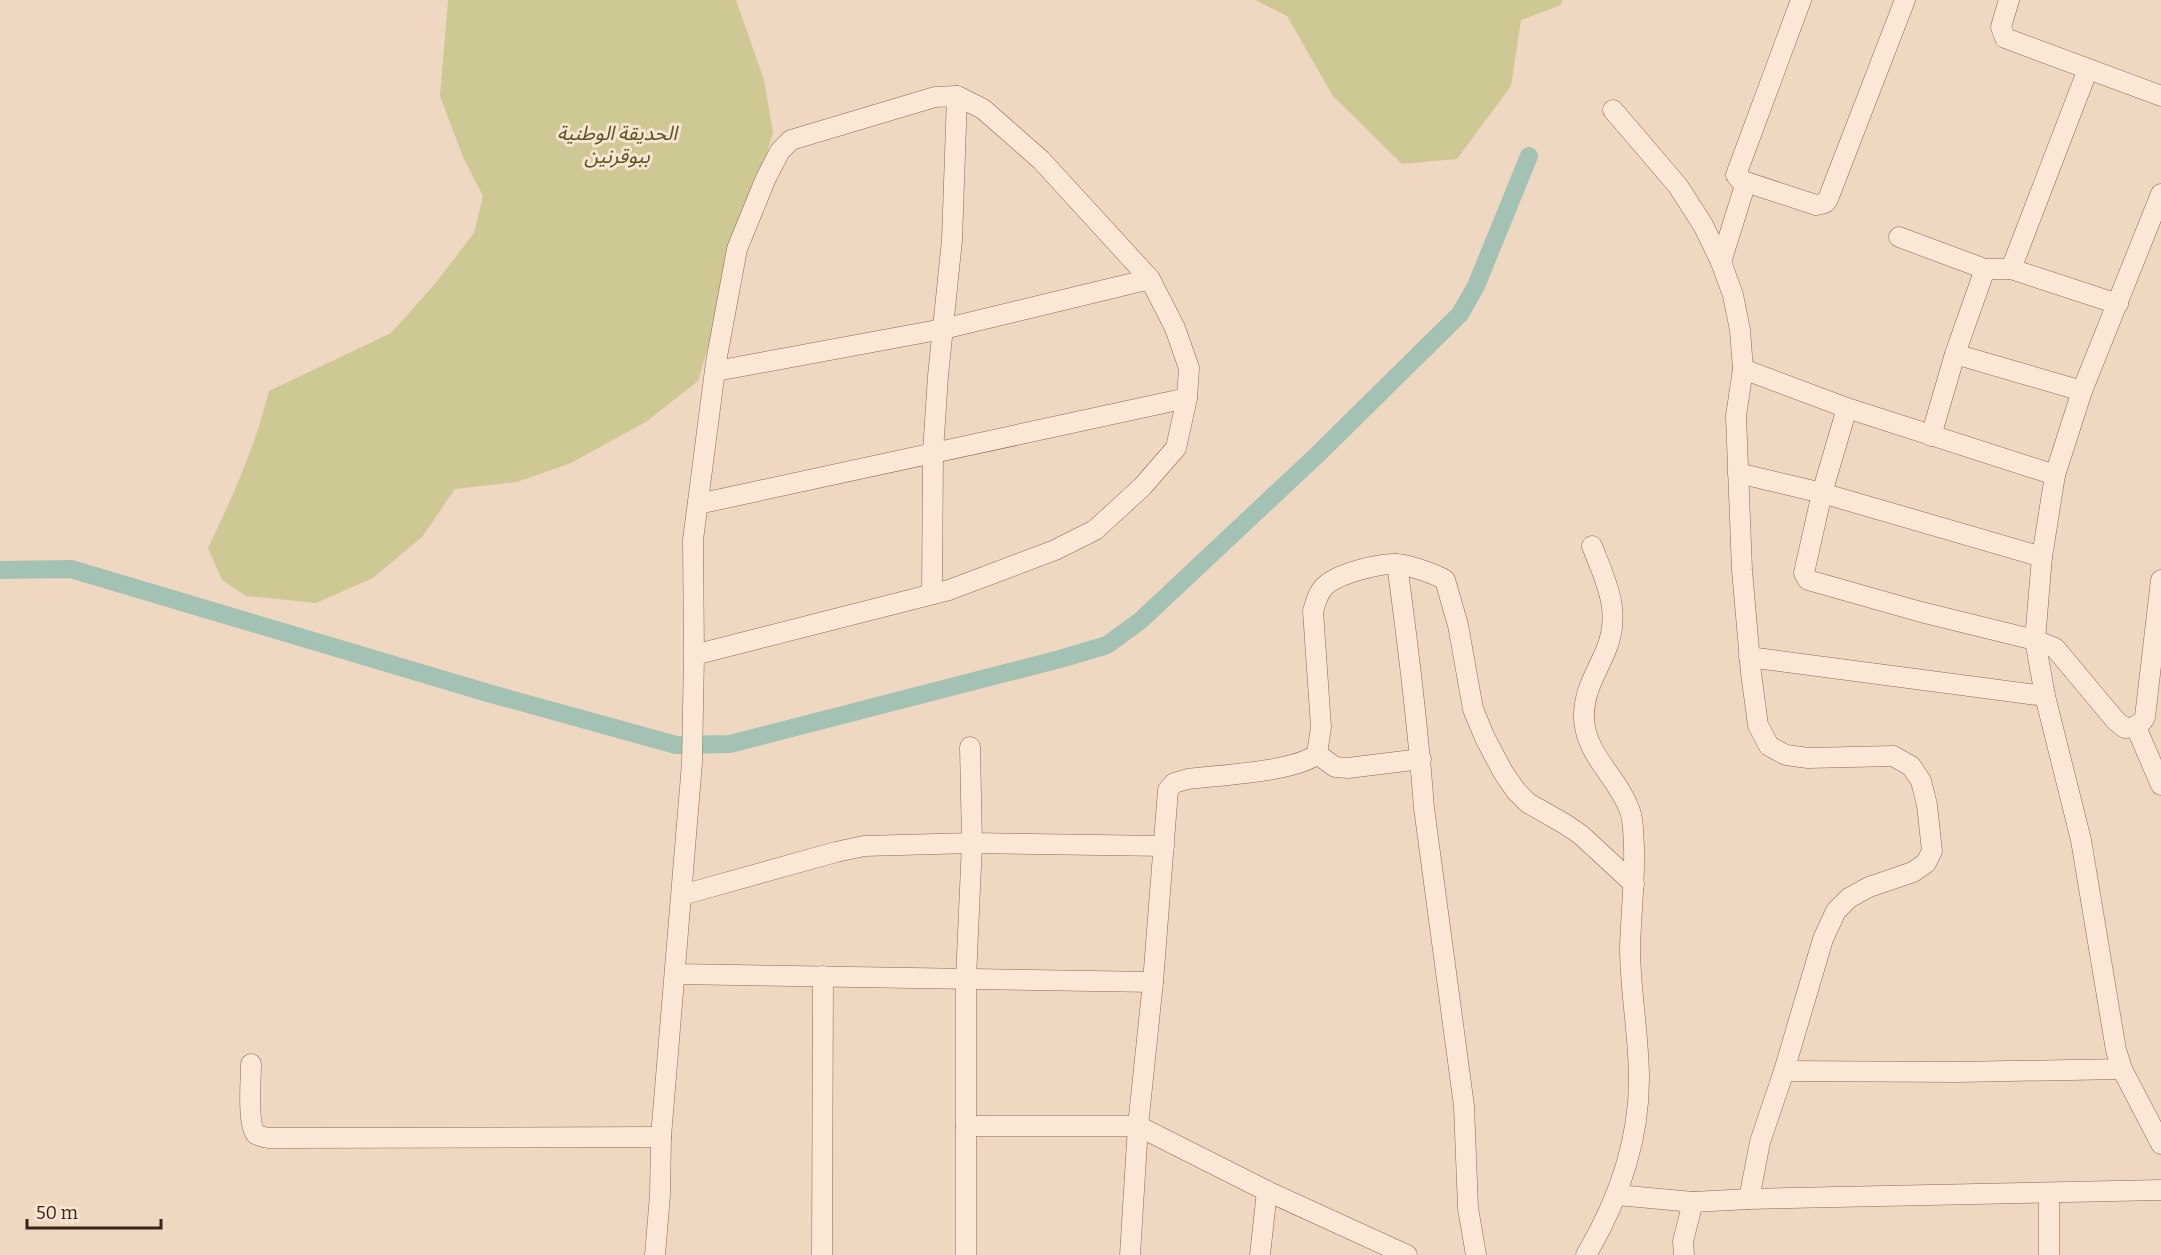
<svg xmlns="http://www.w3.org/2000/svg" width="2161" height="1255" viewBox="0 0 2161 1255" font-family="Bitter,'Noto Sans Arabic',serif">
<rect width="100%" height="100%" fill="#efd8c1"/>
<!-- green -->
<g fill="#cec895">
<path d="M448,0H736L764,80L773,132L758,183L729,240L720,305L698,381L646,422L571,463L517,482L455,489L422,537L373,578L316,603L246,596L222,580L208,548C233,496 255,447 269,391L391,333L434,285L474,233L483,196L463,157L440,96Z"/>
<path d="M1255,0H1562L1561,5L1521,20L1511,86L1457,159L1402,164L1333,96L1287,16Z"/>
</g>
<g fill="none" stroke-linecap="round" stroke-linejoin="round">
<!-- canal -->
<path stroke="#a4c2b3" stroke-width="18" d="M0,570L71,569L488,693L676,745L730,744L1060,659L1107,645L1140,621L1317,455L1460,314L1476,286L1529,156"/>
<!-- street casing -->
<g stroke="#8a6858" stroke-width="21">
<g id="street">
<path d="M1801,0L1736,175L1740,180L1816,205L1825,203L1828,199L1905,0"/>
<path d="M2009,0L2001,27L2005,38L2161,96"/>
<path d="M1613,110L1678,186L1703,225L1721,262L1733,295L1740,330L1743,369L1736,416L1742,570L1751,673L1758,725L1769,746L1786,755L1808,758L1893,756L1911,766L1921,781L1927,805L1932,851L1926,863L1913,872L1869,887L1849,898L1836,911L1823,939L1784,1071L1760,1142L1749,1199"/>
<path d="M2161,194L2082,391L2055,475L2042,557L2035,640L2045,696L2081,840L2116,1050L2122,1069L2161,1144"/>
<path d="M1899,237L1985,269H2011L2118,304"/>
<path d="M1721,262L1746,182"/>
<path d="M2011,269L2088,69"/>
<path d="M1955,354L2082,391"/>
<path d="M1743,369L1847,408L2055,475"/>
<path d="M716,371L943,329L1150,279"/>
<path d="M1847,408L1822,493L1804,573L1808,580L1921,612L2035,640L2055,648L2116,721L2125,728C2134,728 2141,725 2145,717L2161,580"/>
<path d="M1931,436L1955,354L1985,269"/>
<path d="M1738,473L1822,493L2042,557"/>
<path d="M698,504L1187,398"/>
<path d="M1397,564C1408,645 1418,726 1424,808L1464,1106L1468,1208L1476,1255"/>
<path d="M932,594L933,452L938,376L952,240L957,96"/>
<path d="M1749,657L2045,696"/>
<path d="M2136,727L2161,785"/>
<path d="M1317,754L1335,767L1348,768L1421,759"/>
<path d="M682,895L836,852L864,846L972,843L1164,846"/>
<path d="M675,974L1153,982"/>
<path d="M251,1064C251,1078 247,1124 256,1134C260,1137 265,1137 269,1138L661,1137"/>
<path d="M1784,1071L1958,1072L2122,1069"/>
<path d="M966,1126H1138L1267,1191L1407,1255"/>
<path d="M1617,1195L1693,1202"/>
<path d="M655,1255L660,1195L661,1137L692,763L694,655L693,540L716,362L737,249L766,178L780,151L791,140L935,97L957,96L983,109L1041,160L1150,279L1175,328L1189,368L1187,398L1176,448L1142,487L1095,530L1055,550L949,590L694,655"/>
<path d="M822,1255L823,976"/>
<path d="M966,1255V979L972,843L970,747"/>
<path d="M1130,1255L1138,1126L1153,982L1168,790L1174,783L1188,779C1219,775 1295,772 1317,754L1321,727L1313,611C1316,602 1318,592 1325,586C1337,574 1379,563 1396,564C1406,564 1436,574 1445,580L1458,625L1473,709L1485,738L1503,772L1516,791L1528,803L1565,824L1581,835L1634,884"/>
<path d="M1260,1255L1267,1191"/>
<path d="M1586,1255C1618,1201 1639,1143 1639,1079C1639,1035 1630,991 1630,947C1631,914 1635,881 1634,847C1633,835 1634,822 1630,811C1618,777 1586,756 1584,719C1583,692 1596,674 1606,650C1622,612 1606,582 1592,546"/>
<path d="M1684,1255L1683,1241L1693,1202L1749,1199L2161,1190"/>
<path d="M2049,1255V1193"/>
</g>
</g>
<!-- street -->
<use href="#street" stroke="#fae7d5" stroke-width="20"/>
</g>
<g text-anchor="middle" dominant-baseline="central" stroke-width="6" stroke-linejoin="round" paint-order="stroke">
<!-- park labels -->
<g font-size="20" font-style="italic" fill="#545623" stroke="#f7e4d1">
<text x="617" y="133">الحديقة الوطنية<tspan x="617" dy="23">ببوقرنين</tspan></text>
</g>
</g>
<!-- scale -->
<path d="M27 1219v9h134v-9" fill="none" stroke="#39241d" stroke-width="3"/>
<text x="36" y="1219" font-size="18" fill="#39241d" stroke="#f7e4d1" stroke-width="4.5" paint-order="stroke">50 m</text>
</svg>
